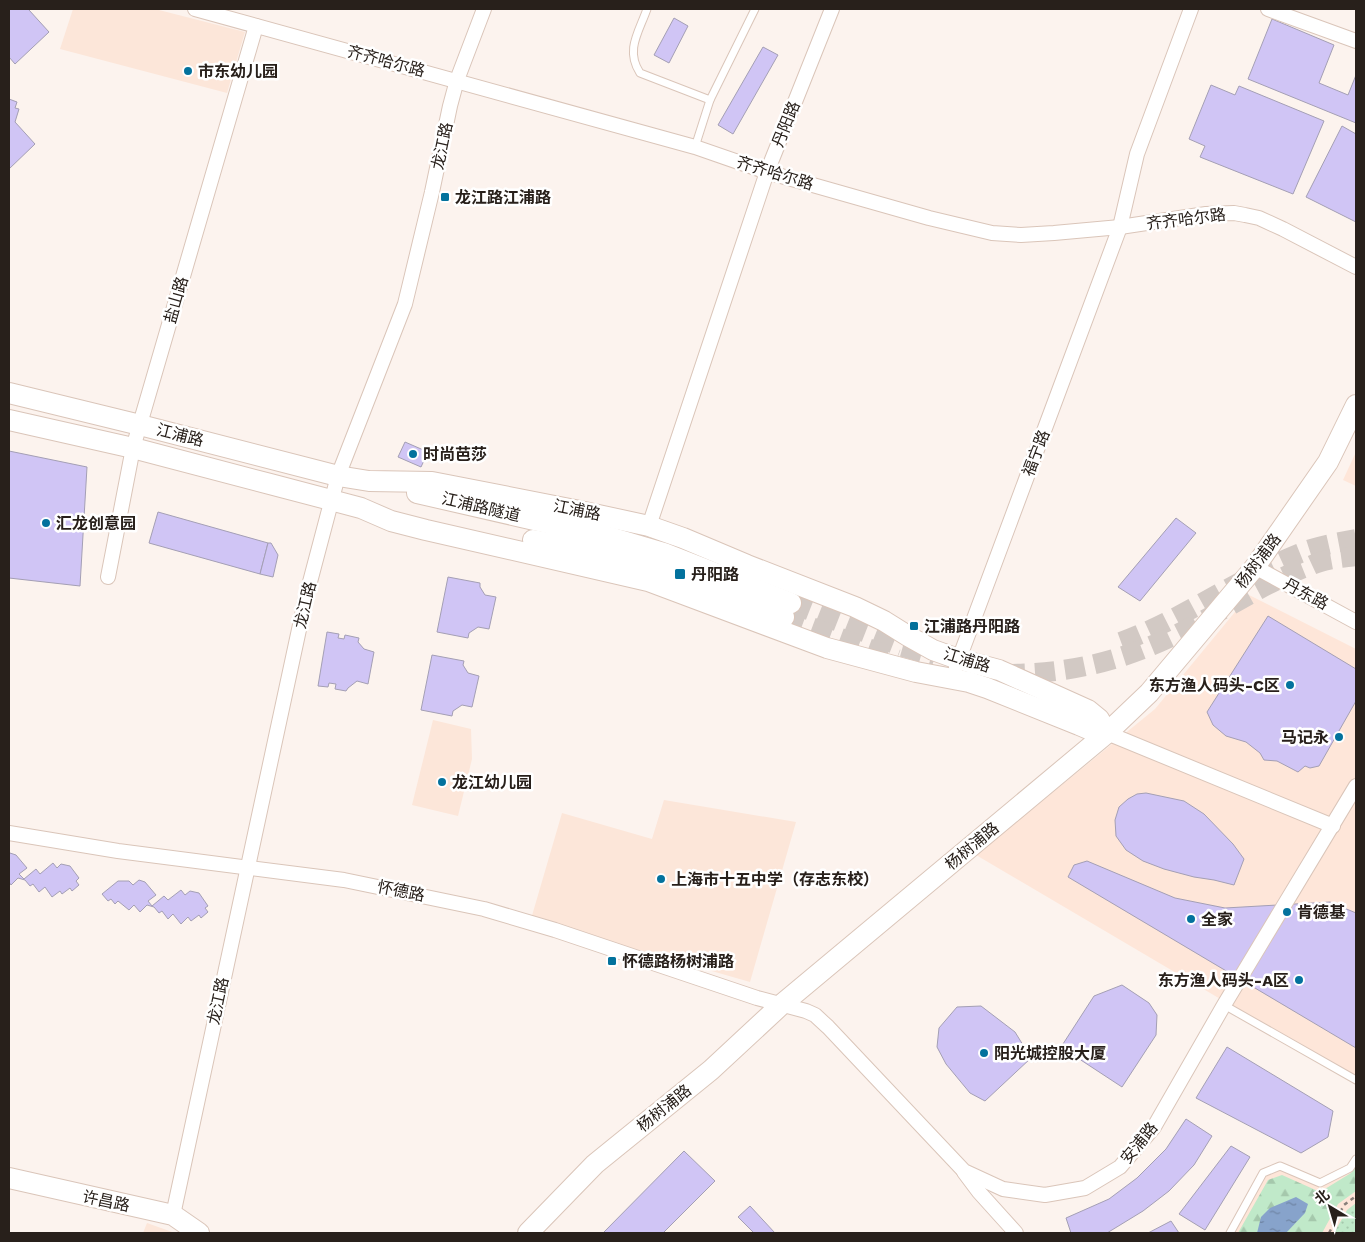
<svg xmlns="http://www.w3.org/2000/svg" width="1365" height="1242" viewBox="0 0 1365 1242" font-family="'Work Sans','Noto Sans SC',sans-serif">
<defs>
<pattern id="grass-dots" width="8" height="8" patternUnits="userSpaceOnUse" patternTransform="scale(1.25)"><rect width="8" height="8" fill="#c0e9c9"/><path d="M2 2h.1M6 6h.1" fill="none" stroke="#a5c8ac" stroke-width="1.8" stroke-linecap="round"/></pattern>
<pattern id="forest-firs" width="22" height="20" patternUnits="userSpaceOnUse" patternTransform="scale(1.25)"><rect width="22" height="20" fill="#c0e9c9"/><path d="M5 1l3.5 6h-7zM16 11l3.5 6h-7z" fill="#a5c8ac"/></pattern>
<pattern id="water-ripples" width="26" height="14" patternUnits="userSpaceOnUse" patternTransform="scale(1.25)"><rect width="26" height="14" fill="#87a3cb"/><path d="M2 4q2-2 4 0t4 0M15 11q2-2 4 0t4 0" fill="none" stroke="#6e84a4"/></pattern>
</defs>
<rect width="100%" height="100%" fill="#fcf3ee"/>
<!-- built -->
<g fill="#fee6d9">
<path d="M1356,452V486L1343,480Z"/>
<path d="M1249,595L1356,649V1079L976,855L1155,709Z"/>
<path d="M1356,1159V1233H1230L1263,1173L1280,1166L1320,1183L1350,1168Z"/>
</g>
<!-- education -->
<g fill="#fce6d9">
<path d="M73,9H155L245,32L227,93L60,49Z"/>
<path d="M433,720L471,729L472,759L458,816L412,805Z"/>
<path d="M664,800L796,822L750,982L531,919L562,813L652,839Z"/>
<path d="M147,1223L175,1233H143Z"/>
</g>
<!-- grass -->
<path fill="url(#grass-dots)" d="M1356,1203V1233H1334L1347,1210Z"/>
<!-- forest -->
<path fill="url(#forest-firs)" d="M1356,1165V1191L1338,1204L1322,1233H1238L1268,1180L1282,1175L1320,1192L1351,1173Z"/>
<!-- water -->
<path fill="url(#water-ripples)" d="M1296,1197L1308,1204L1305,1213L1286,1233H1257L1261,1217L1270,1208Z"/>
<!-- building -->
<g fill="#d0c5f5" stroke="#a49fb4">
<path d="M9,9H29V10L49,32L15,64L9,57Z"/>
<path d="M674,18L688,26L669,63L654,55Z"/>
<path d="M1272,19L1334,45L1319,83L1348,95L1356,75V123L1248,79Z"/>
<path d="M763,47L778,55L733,134L718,125Z"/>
<path d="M1211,85L1235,95L1239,86L1324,121L1293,194L1200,157L1205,146L1189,139Z"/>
<path d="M9,99L17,102L15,108L19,109L15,122L35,144L9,169Z"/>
<path d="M1342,126L1356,134V222L1306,197Z"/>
<path d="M405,442L428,452L421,467L398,457Z"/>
<path d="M9,451L87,467L80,586L9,578Z"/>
<path d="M158,512L268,543L260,574L149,543Z"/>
<path d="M1176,518L1196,533L1140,601L1118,587Z"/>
<path d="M268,543H271L278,555L273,577L260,574Z"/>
<path d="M448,577L480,583V587L485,595L496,597L489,629L478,627L469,633L468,638L437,632Z"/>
<path d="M1268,616L1356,669V701L1319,766L1310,768L1305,766L1298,772L1277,761L1264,760L1260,753L1246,742L1226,736L1213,725L1207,712Z"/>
<path d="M327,632L339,634L338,638L344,639L345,635L359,638L358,642L364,649L374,652L368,684L357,681L348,688L346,691L335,689L336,684L329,683L328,687L318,686Z"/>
<path d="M432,655L464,661L463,665L468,673L479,676L472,707L462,705L453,711L452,716L421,710Z"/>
<path d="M1146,793L1184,801L1204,814L1233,844L1244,859L1234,885L1214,880L1194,877L1164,869L1143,861L1126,850L1116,836L1115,820L1119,807L1128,799L1137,794Z"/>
<path d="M10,853L16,855L27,868L19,874L24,879L36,869L40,874L53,863L57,868L61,864L70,866L79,878L76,881L79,885L72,891L70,888L62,894L60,891L52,897L45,887L39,892L33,884L30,886L25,880L18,878L11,885L9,882V855Z"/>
<path d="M1087,861L1175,898L1225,908L1330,902L1356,913V1048L1068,877L1074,865Z"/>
<path d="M139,880L145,882L156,895L148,901L152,906L164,896L168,900L181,890L185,895L190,891L199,893L208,906L205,908L208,912L201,918L199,915L191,921L188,917L181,924L173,914L168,919L162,911L159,913L154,907L147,905L140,912L134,905L129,910L118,901L115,904L111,899L108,901L102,894L118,881H129L133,885Z"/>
<path d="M1122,985L1149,1003L1157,1015L1156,1035L1122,1087L1061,1047L1094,996Z"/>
<path d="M981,1006L1015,1032L1031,1058L985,1101L970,1093L946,1064L937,1047L939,1028L957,1007Z"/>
<path d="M1227,1047L1333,1111L1328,1137L1301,1153L1196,1098Z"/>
<path d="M1186,1119L1212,1136L1194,1165L1169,1191L1143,1211L1107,1233H1071L1066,1218L1109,1199L1137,1178L1166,1149Z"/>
<path d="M1231,1146L1250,1157L1205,1230L1179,1214Z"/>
<path d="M684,1151L715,1181L663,1233H603Z"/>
<path d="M750,1206L775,1233H754L738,1217Z"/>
<path d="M1171,1221L1179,1233H1148Z"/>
</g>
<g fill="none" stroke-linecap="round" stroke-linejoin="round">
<!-- secondary-tunnel -->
<g stroke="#d2c9c4" stroke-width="20" stroke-dasharray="20 10" stroke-linecap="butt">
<path d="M791,603L900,646L935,656"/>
<path d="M784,617L897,659"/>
<path d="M1121,642C1186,618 1242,575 1308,550C1323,545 1340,542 1356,539"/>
<path d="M1005,674C1071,674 1128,660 1187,629C1228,608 1268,581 1312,565C1325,559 1342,558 1356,556"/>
</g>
<!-- lane casing -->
<g stroke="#dac5b9" stroke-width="9">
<g id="lane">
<path d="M647,9C639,32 625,50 640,73L710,100L755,9"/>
<path d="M695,147L710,100"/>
<path d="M1224,1005L1356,1080"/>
<path d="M1230,1233L1263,1173L1280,1166L1320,1183L1350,1168L1356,1159"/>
</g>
</g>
<!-- street casing -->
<g stroke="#dac5b9" stroke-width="16">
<g id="street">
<path d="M195,9L695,147L767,172L929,218L992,233L1021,235L1054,233L1120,227L1206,214L1234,213L1245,215L1259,218L1283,229L1356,267"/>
<path d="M1268,9L1356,41"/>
<path d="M649,526L767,172L832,9"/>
<path d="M1255,567L1356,622"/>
<path d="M108,577L133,448L256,26"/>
<path d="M956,667L1120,227L1137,154L1191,9"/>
<path d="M1107,733L1333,826"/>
<path d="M9,833L118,851L344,880L484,909L555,930L757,998L806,1011L815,1015L828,1027L964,1171L1003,1189L1045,1195L1085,1188L1120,1167L1154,1127L1224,1005L1356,786"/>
<path d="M964,1172L979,1192L1016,1233"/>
<path d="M173,1215L306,597L338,476L405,304L432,192L450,106L457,80L484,9"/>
</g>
</g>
<!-- secondary casing -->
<g stroke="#dac5b9" stroke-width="22">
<g id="secondary">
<path d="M9,393L140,425L338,476L369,481L432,482L580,511L649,526L683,538L747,565L855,607L884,621L908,636L933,650L958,659L999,670L1088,710L1099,719L1107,733"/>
<path d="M9,420L133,448L270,484L361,508L391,521L426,530L648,581L827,648L916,672L969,682L987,688L1079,725L1093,731L1107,733"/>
<path d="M417,493L613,538L664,553L791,603"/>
<path d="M533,540L614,555L656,567L784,617"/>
<path d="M9,1178L173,1215L199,1233"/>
<path d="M528,1233L595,1164L711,1070L781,1005L1107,733L1149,693L1255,567L1328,462L1356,405"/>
</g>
</g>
<!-- path -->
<path stroke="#887f7a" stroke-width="2.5" stroke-dasharray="4 4" stroke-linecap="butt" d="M1329,1233L1344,1205L1356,1196"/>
<!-- lane -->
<use href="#lane" stroke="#fff" stroke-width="7"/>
<!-- street -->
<use href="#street" stroke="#fff" stroke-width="14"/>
<!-- secondary -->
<use href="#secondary" stroke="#fff" stroke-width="20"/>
</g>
<!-- markers -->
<g fill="#03729d" stroke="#fff" stroke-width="2">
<circle cx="188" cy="71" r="5"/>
<rect x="440" y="192" width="10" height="10" rx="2.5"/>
<circle cx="413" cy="454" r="5"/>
<circle cx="46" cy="523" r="5"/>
<rect x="674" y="568" width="12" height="12" rx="2.5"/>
<rect x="909" y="621" width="10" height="10" rx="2.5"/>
<circle cx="1290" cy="685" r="5"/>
<circle cx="1339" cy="737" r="5"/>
<circle cx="442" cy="782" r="5"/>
<circle cx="661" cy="879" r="5"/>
<circle cx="1287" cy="912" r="5"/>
<circle cx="1191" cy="919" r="5"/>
<rect x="607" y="956" width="10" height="10" rx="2.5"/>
<circle cx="1299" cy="980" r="5"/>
<circle cx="984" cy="1053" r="5"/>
</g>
<g text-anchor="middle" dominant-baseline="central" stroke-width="5" stroke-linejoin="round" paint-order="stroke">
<!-- street labels -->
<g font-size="16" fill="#28201b" stroke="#fff">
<text transform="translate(386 61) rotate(15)">齐齐哈尔路</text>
<text transform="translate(786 124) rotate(-68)">丹阳路</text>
<text transform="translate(442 146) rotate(-78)">龙江路</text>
<text transform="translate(775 173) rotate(17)">齐齐哈尔路</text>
<text transform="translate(1186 219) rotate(-7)">齐齐哈尔路</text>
<text transform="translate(176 300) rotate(-74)">盐山路</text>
<text transform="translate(180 435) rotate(14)">江浦路</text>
<text transform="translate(1036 453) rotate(-69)">福宁路</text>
<text transform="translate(481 507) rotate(13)">江浦路隧道</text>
<text transform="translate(577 510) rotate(11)">江浦路</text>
<text transform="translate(1258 561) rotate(-53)">杨树浦路</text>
<text transform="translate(1306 594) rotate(28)">丹东路</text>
<text transform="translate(305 605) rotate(-77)">龙江路</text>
<text transform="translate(967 660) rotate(17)">江浦路</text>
<text transform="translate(972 846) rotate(-40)">杨树浦路</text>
<text transform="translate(401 891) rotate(11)">怀德路</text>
<text transform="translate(218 1001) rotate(-78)">龙江路</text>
<text transform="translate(664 1108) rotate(-39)">杨树浦路</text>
<text transform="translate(1139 1143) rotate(-51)">安浦路</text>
<text transform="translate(106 1201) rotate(12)">许昌路</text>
</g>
<!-- poi labels -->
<g font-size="16" font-weight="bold" fill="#28201b" stroke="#fff" text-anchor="start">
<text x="198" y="71">市东幼儿园</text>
<text x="455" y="197">龙江路江浦路</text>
<text x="423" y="454">时尚芭莎</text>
<text x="56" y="523">汇龙创意园</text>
<text x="691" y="574">丹阳路</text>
<text x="924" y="626">江浦路丹阳路</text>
<text x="1280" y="685" text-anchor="end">东方渔人码头-C区</text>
<text x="1329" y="737" text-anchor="end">马记永</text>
<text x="452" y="782">龙江幼儿园</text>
<text x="671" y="879">上海市十五中学（存志东校）</text>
<text x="1297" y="912">肯德基</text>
<text x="1201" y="919">全家</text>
<text x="622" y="961">怀德路杨树浦路</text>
<text x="1289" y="980" text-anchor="end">东方渔人码头-A区</text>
<text x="994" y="1053">阳光城控股大厦</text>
</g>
</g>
<!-- border -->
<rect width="1365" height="1242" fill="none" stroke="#28201b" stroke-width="20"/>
<!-- north arrow -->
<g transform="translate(1330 1207) rotate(322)" stroke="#ffffff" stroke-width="4" paint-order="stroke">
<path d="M0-4L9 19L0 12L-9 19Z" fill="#28201b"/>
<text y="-8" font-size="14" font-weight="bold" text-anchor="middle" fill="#28201b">北</text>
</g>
</svg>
